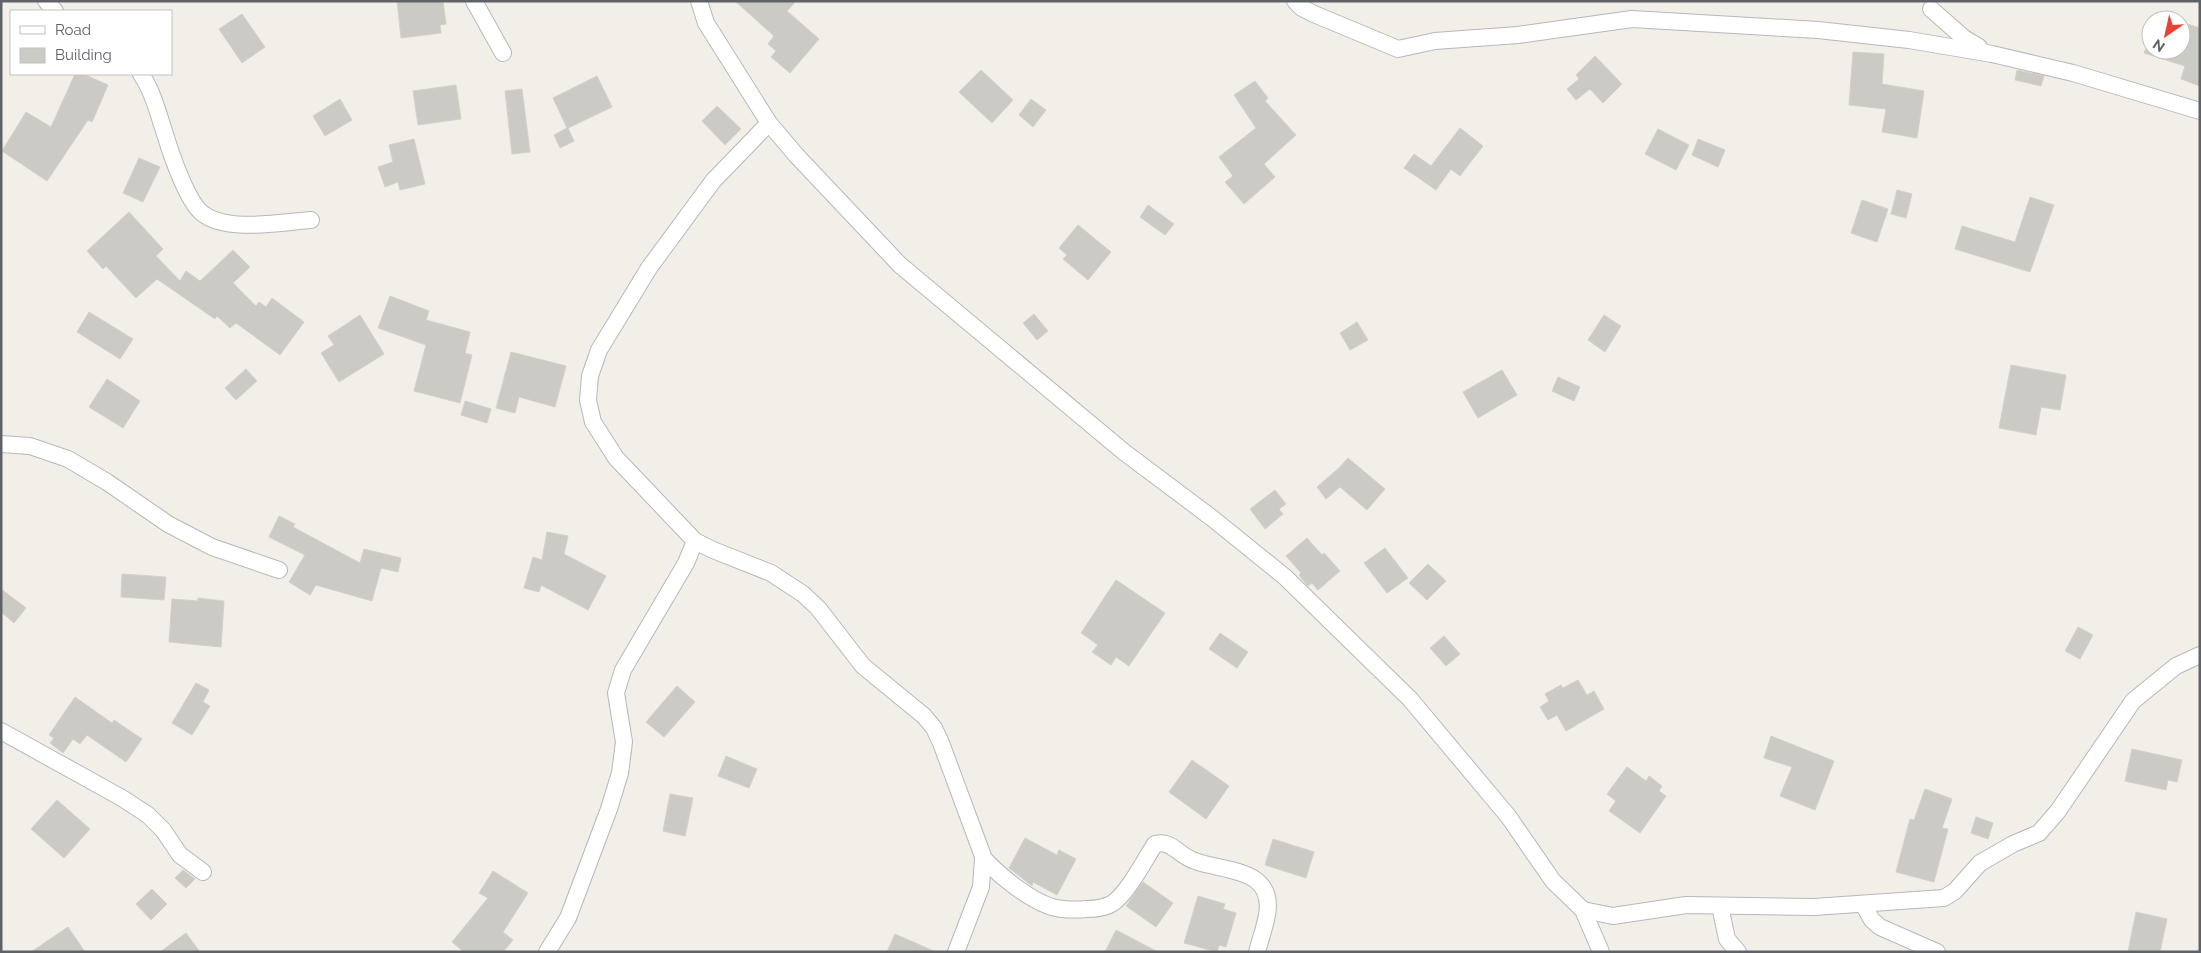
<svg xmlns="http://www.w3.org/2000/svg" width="2201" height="953" viewBox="0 0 2201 953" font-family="Raleway,sans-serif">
<rect width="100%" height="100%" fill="#f1efe8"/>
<!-- building -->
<g fill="#cccac5" stroke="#d6d1c6">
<path d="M397,1H443L446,24L440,25L441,33L401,38Z"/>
<path d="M735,1H796L787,11L819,39L790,73L771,57L776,51L768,44L774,36Z"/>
<path d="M242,14L265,47L242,63L219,29Z"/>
<path d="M2181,22L2200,28V86L2181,79L2185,66L2144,53L2145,50H2181Z"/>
<path d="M1853,52L1884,54L1882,84L1924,91L1917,138L1882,132L1886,109L1849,105Z"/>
<path d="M1595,56L1622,84L1603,103L1590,89L1576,100L1567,89L1579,79L1576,75Z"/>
<path d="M981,70L1013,100L992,123L959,92Z"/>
<path d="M2017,70L2044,76L2041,86L2015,80Z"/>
<path d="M75,74H83L108,85L92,122L88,120L47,181L2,151L26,112L51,127Z"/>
<path d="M597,76L612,107L568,128L574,141L560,148L554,135L567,128L553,98Z"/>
<path d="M1255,81L1268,98L1265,101L1296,135L1264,164L1275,177L1244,204L1225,182L1233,176L1219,157L1256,128L1234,95Z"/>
<path d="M456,85L461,119L418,125L413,91Z"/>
<path d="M522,89L530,152L512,154L505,91Z"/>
<path d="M340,99L352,120L325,136L313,116Z"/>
<path d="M1031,99L1046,110L1033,127L1019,115Z"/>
<path d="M717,106L741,129L725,145L702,121Z"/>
<path d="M1460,128L1483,146L1460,176L1451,169L1436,190L1404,168L1414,154L1431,166Z"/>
<path d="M1658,129L1689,145L1676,170L1645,154Z"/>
<path d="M414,139L425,184L400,190L398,182L385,187L378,167L393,162L389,145Z"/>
<path d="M1698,139L1725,150L1718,167L1692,155Z"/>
<path d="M139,158L160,167L143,202L123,193Z"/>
<path d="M1897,190L1912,194L1906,218L1891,214Z"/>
<path d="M2030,197L2054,205L2030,272L1955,249L1962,226L2015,242Z"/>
<path d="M1862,200L1888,209L1877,242L1851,233Z"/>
<path d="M1148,205L1174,224L1165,235L1140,217Z"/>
<path d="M129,212L163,249L156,256L180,281L186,271L200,281L233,250L250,267L233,283L256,306L259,302L266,307L272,298L304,322L280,355L236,323L230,328L217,316L215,319L157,279L136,298L106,266L103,269L87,251Z"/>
<path d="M1078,225L1111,252L1088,280L1063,259L1067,255L1059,248Z"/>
<path d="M390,296L429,311L426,320L470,332L465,353L472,355L460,403L414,391L426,345L378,328Z"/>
<path d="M89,312L133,339L120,359L77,332Z"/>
<path d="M1034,314L1048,331L1037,340L1023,323Z"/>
<path d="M360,315L384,354L339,382L321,353L334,345L328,336Z"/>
<path d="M1604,315L1621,326L1605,352L1588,340Z"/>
<path d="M1357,322L1368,340L1350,350L1340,333Z"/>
<path d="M511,352L566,366L555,407L519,397L515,413L496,408Z"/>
<path d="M2011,365L2066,375L2060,410L2041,407L2036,435L1999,428Z"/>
<path d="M246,369L257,381L236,400L225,388Z"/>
<path d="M1502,370L1517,395L1478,418L1463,392Z"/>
<path d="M1558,377L1580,387L1574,401L1552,391Z"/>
<path d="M107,379L140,401L123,428L89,407Z"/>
<path d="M465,401L491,409L487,423L461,415Z"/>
<path d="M1348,458L1385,489L1367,510L1340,487L1326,499L1317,487L1339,468Z"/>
<path d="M1275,490L1286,504L1279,509L1283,514L1265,529L1250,509Z"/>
<path d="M279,516L295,524L293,527L360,563L364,549L401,558L398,572L381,568L372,601L316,585L310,595L289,582L305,555L269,537Z"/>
<path d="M547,532L568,536L564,554L606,576L588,610L541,585L539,592L524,588L533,557L542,560Z"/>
<path d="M1307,538L1322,555L1324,553L1340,571L1318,590L1312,583L1308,586L1307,585L1299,575L1301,573L1286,556Z"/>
<path d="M1385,548L1408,578L1387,593L1364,563Z"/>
<path d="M1428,564L1446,581L1427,600L1409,583Z"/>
<path d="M122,574L166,577L164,600L121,597Z"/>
<path d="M1116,580L1165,613L1129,666L1116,657L1111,665L1092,652L1098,645L1081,633Z"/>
<path d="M1,589L26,608L14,623L1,612Z"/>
<path d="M198,598L224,601L221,647L169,642L172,599L198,601Z"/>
<path d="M2078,627L2093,635L2080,659L2065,651Z"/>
<path d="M1220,633L1248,652L1237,668L1209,649Z"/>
<path d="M1444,636L1460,654L1446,666L1430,648Z"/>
<path d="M1578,680L1587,695L1594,691L1604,709L1566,731L1557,715L1548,720L1540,707L1549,701L1545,694L1561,685L1563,688Z"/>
<path d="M196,683L209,690L203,702L210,706L192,735L172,723Z"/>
<path d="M677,686L695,702L664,737L646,722Z"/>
<path d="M75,697L112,723L114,720L142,739L126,762L87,735L80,744L73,739L63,753L50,743L54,738L49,735Z"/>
<path d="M1771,736L1834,761L1815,810L1780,796L1792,767L1764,758Z"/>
<path d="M2132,749L2182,760L2177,782L2168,780L2166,790L2125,781Z"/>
<path d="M726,756L757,769L749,788L718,776Z"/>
<path d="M1192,760L1229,786L1206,819L1169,792Z"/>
<path d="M1627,767L1646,781L1649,776L1662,786L1659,791L1666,796L1640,833L1609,811L1616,801L1607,794Z"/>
<path d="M1925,789L1952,799L1942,828L1948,829L1934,882L1896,872L1910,819L1914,820Z"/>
<path d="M670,794L693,798L685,836L663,831Z"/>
<path d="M57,800L90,829L64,858L31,829Z"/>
<path d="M1976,817L1993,823L1988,839L1971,833Z"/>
<path d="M1025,838L1057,855L1059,850L1076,859L1057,895L1033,882L1032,886L1009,868Z"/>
<path d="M1273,839L1314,852L1306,878L1265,865Z"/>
<path d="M183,870L195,879L186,888L175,878Z"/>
<path d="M493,871L528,893L503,932L513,940L503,952H464L452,942L488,898L479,893Z"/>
<path d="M1143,882L1173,903L1156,927L1126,906Z"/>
<path d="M152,889L167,904L151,920L136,904Z"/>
<path d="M1198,896L1225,904L1223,909L1236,913L1226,947L1219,945L1217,952L1184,943Z"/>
<path d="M2136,912L2167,919L2160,952H2128Z"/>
<path d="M68,927L85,952H31Z"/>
<path d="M1116,930L1158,952H1105Z"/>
<path d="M186,933L200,952H160Z"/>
<path d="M895,934L936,952H887Z"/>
</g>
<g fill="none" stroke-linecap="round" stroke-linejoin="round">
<!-- minor casing -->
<g stroke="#b5b8bc" stroke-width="18">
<g id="minor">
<path d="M46,1L55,11"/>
<path d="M474,1L503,53"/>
<path d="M699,1L706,23L769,123L796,155L900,265L1124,452L1212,518L1285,577L1410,699L1508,816L1553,881L1583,910L1601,952"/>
<path d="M1295,1L1302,8L1314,14L1398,49L1435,41L1518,35L1632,19L1818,30L1909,40L1992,54L2073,73L2200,111"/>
<path d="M1931,9L1964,38L1979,47"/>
<path d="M141,74C153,92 158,113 165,134C171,154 187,201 202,213C226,233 282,222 311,220"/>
<path d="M769,123L713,181L649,268L599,350L590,376L588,400L593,422L616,458L695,541L713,550L771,573L803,594L818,608L863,666L924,716L934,728L941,743L984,859C1000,876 1029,900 1052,907C1063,910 1076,910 1087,909C1095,909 1105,908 1113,903C1129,891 1144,861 1155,844C1173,840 1177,855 1195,861C1226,872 1275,868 1267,915C1265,927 1260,940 1257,952"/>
<path d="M1,444L30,446L68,459L107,482L168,524L212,547L279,570"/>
<path d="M1,731L122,798L148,815L163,830L180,855L203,872"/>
<path d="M1863,904L1872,920L1880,927L1937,952"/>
<path d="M1720,906L1727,939L1738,952"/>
<path d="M1583,910L1613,916L1686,905L1814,907L1944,898L1955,891L1980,863L2013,844L2039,833L2058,811L2133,701L2176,666L2200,655"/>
<path d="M547,952L568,918L609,809L620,773L624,742L616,693L623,670L686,563L695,541"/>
<path d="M956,952L981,887L983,858"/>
</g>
</g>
<!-- minor -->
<use href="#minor" stroke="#fff" stroke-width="16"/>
</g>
<!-- border -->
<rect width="2201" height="953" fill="none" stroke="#5f6368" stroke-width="5"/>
<!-- legend -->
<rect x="10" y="10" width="162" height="65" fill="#ffffff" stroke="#bfc1c3"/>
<rect x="20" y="26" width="25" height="8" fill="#ffffff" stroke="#bfc1c3"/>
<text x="55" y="35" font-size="15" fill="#5f6368">Road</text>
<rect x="20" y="48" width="25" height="15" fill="#cccac5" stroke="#bfc1c3"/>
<text x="55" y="60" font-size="15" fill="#5f6368">Building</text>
<!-- north arrow -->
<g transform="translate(2166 35) rotate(214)"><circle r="24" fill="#ffffff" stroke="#bfc1c3"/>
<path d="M0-4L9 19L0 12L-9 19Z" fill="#ea4335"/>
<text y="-8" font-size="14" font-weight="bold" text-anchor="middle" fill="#5f6368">N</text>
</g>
</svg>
